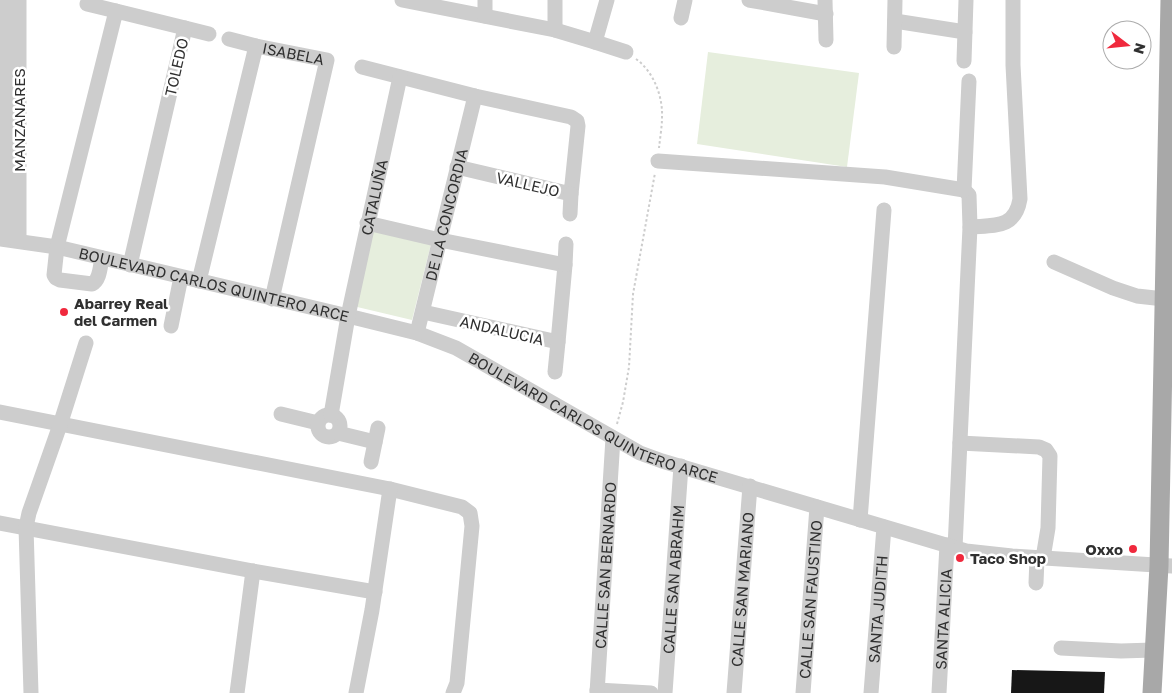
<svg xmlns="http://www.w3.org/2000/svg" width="1172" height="693" viewBox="0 0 1172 693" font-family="'Golos Text',sans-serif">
<rect width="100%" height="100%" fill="#fff"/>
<!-- green -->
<g fill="#e6eedd">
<path d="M708,52L859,73L847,167L697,144Z"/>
<path d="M370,229L431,244L412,320L353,306Z"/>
</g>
<!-- building -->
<path fill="#171717" d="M1012,670L1105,672L1104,693H1011Z"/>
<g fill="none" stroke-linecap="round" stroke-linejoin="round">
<!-- path -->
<g stroke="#cdcdcd" stroke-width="2" stroke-dasharray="2.5 2.5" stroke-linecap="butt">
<path d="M636,59C653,71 663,96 662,117C662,127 660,138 659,148"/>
<path d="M617,424L623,402L629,367L633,294L655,173"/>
</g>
<!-- minor -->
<g stroke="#cdcdcd" stroke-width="15">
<path d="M402,0L555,30L595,42L607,0"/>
<path d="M485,0V16"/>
<path d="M749,0L826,14"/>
<path d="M825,0L826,40"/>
<path d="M87,4L116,11"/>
<path d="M681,18L685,0"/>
<path d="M895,21L965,32"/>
<path d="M185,28L209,34"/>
<path d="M555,30V0"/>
<path d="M229,39L256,46"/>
<path d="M595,42L626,52"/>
<path d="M894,47L895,0"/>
<path d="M964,61L966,0"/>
<path d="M362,67L475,96L571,117L577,121L578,126L571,194L457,167"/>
<path d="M658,161L885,177L964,190L969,195L970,227L955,548"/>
<path d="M964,190L969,81"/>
<path d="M570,214L571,194"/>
<path d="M367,223L440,240L565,265L558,342L423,312"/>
<path d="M970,227C994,225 1015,229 1020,199L1013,65V0"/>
<path id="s1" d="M0,239L57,247L348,316L417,333L456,348L640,453L662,461L966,551L1012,556L1172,566"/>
<path d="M5,239L7,0"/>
<path d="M19,241V0"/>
<path d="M102,258C100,267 100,280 92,284L60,280L56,278L54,275L57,247L116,11L185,28L130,265"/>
<path d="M1054,262L1113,288L1137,296L1164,299"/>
<path d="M565,265L566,244"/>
<path id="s2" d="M199,281L256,46L327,60L272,299"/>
<path d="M171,326L181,277"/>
<path id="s3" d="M417,333L475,96"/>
<path d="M555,372L558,342"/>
<path d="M0,412L390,489L462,507L470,513L472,526L457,683L453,693"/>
<path d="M281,414L318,423"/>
<circle cx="329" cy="426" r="11"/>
<path id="s4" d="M331,415L348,316L400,77"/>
<path d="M338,433L375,442"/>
<path d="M960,443L1039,447L1046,450L1050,456L1048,528L1043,558"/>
<path d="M371,462L378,428"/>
<path d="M860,520L884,210"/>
<path d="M0,523L253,571L375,592"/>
<path d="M1036,583L1037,558"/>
<path d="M1061,648L1121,651L1153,650"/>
<path d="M597,690L651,693"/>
<path d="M31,693L26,527L29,513L60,425L86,343"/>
<path d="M237,693L253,571"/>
<path d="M356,693L372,610L390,489"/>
<path id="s5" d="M597,693L613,438"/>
<path id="s6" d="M665,693L681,466"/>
<path id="s7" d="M734,693L750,486"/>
<path id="s8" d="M803,693L817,507"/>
<path id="s9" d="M871,693L884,527"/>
<path id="s10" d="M939,693L947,545"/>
</g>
<!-- major -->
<path stroke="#a8a8a8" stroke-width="19" d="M1152,693L1159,566L1170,0"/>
</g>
<!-- markers -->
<g fill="#f0293d" stroke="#fff" stroke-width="2">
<circle cx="64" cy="312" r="5"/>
<circle cx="1133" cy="549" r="5"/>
<circle cx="960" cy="558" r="5"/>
</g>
<g text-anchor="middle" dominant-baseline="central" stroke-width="5" stroke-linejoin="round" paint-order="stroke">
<!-- street labels -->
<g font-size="15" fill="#303030" stroke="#fff">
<text stroke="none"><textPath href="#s2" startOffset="280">ISABELA</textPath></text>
<text transform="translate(176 67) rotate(-77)">TOLEDO</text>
<text transform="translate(19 120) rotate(-90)">MANZANARES</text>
<text transform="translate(528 184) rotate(13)">VALLEJO</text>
<text stroke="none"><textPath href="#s4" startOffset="222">CATALUÑA</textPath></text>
<text stroke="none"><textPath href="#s3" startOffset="122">DE LA CONCORDIA</textPath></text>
<text stroke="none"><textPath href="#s1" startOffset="219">BOULEVARD CARLOS QUINTERO ARCE</textPath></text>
<text transform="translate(502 330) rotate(13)">ANDALUCIA</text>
<text stroke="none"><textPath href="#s1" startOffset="624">BOULEVARD CARLOS QUINTERO ARCE</textPath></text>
<text stroke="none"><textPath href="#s5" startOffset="128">CALLE SAN BERNARDO</textPath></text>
<text stroke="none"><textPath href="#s6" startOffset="114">CALLE SAN ABRAHM</textPath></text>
<text stroke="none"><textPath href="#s7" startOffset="104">CALLE SAN MARIANO</textPath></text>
<text stroke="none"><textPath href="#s8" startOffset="94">CALLE SAN FAUSTINO</textPath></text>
<text stroke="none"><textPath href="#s9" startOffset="84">SANTA JUDITH</textPath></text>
<text stroke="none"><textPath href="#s10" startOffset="74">SANTA ALICIA</textPath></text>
</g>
<!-- poi labels -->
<g font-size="15" font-weight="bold" fill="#303030" stroke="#fff" text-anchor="start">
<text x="74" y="303">Abarrey Real<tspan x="74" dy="17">del Carmen</tspan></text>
<text x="1123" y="549" text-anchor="end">Oxxo</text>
<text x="970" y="558">Taco Shop</text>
</g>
</g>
<!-- north arrow -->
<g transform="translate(1127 45) rotate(106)"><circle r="24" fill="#ffffff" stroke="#acacac"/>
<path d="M0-4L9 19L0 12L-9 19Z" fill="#f0293d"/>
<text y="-8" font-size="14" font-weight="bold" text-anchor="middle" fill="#303030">N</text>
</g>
</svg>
